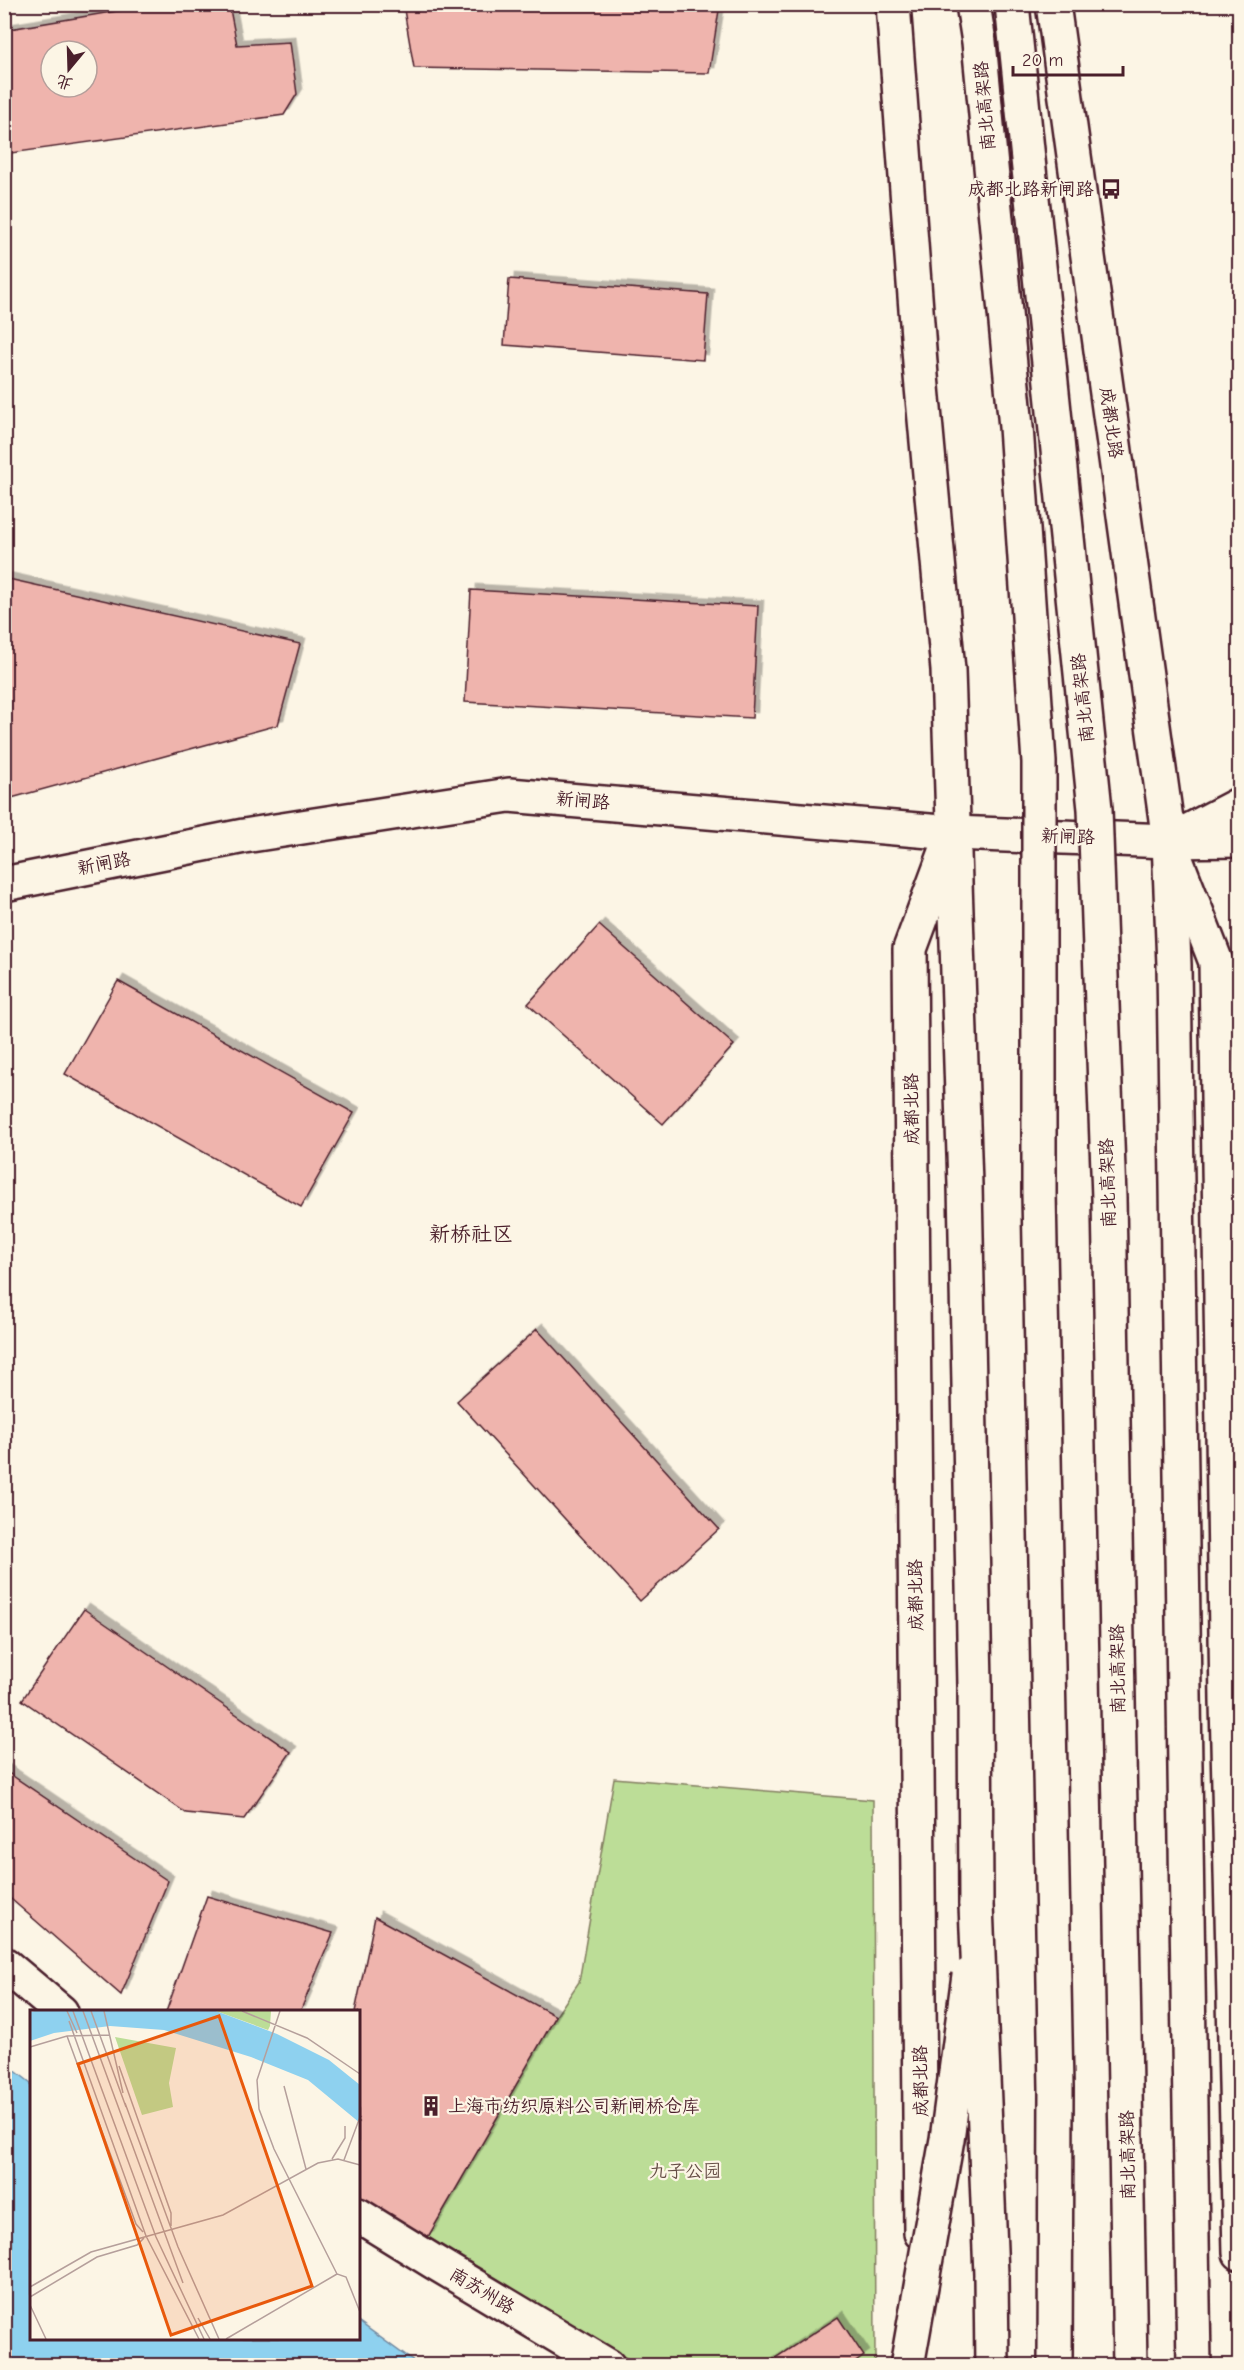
<svg xmlns="http://www.w3.org/2000/svg" width="1244" height="2370" viewBox="0 0 1244 2370" font-family="'Comic Neue','LXGW WenKai TC',sans-serif">
<defs>
<filter id="shadow"><feDropShadow dx="5.5" dy="-5.5" stdDeviation="0" flood-color="#0004"/></filter>
</defs>
<rect width="100%" height="100%" fill="#fcf5e5"/>
<filter id="ink" filterUnits="userSpaceOnUse"><feTurbulence type="fractalNoise" baseFrequency=".0167" numOctaves="2"/><feDisplacementMap in="SourceGraphic" scale="12" xChannelSelector="R" yChannelSelector="G"/><feConvolveMatrix kernelMatrix="1 2 1 2 8 2 1 2 1" color-interpolation-filters="sRGB"/></filter>
<g filter="url(#ink)">
<!-- green -->
<path fill="#bcdd97" stroke="#837e61" stroke-width="1.5" d="M614,1778L873,1800L875,2365H638L428,2237L556,2016L579,1982Z"/>
<!-- water -->
<path fill="#8ed1ef" stroke="#738aa1" stroke-width="1.5" d="M5,2063L31,2083L32,2338H358L359,2322L418,2365H5Z"/>
<!-- building -->
<g fill="#efb4ad" stroke="#4a1f2b" stroke-width="1.5" fill-rule="evenodd" filter="url(#shadow)">
<path d="M159,4H229L237,45L290,42L297,94L284,115L4,154V30ZM51,51H87V87H51Z"/>
<path d="M403,4H720L709,73L414,68Z"/>
<path d="M509,279L708,294L703,360L504,345Z"/>
<path d="M4,578L300,644L278,725L4,800Z"/>
<path d="M471,590L758,606L752,718L465,702Z"/>
<path d="M599,925L734,1045L663,1124L528,1004Z"/>
<path d="M118,981L354,1113L301,1207L65,1074Z"/>
<path d="M537,1329L719,1529L640,1601L457,1401Z"/>
<path d="M84,1609L291,1752L244,1819L186,1813L22,1700Z"/>
<path d="M4,1770L168,1881L121,1995L4,1893Z"/>
<path d="M207,1896L333,1933L300,2012H166Z"/>
<path d="M375,1917L556,2016L428,2237L358,2196V2012H355Z"/>
<path d="M838,2317L864,2356L850,2366H767L766,2364Z"/>
</g>
<g fill="none" stroke-linecap="round" stroke-linejoin="round">
<!-- minor casing -->
<g stroke="#4a1f2b" stroke-width="38">
<g id="minor">
<path d="M1171,847L1216,962L1227,1702L1240,2253"/>
<path d="M4,1964L61,2012"/>
<path d="M358,2215L434,2262L608,2366"/>
<path d="M921,2233L910,949L953,833"/>
</g>
</g>
<!-- major casing -->
<g stroke="#4a1f2b" stroke-width="38">
<g id="major">
<path d="M893,4L921,376L948,670L965,1185L975,1686L976,1905"/>
<path d="M1053,4L1169,841L1174,965L1187,1914"/>
<path d="M1173,839L1240,804"/>
<path d="M4,884L244,836L509,795L953,833L1169,841L1240,840"/>
</g>
</g>
<!-- highway casing -->
<g stroke="#4a1f2b" stroke-width="38">
<path id="highway" d="M991,2275L992,2366"/>
</g>
<!-- minor -->
<use href="#minor" stroke="#fcf5e5" stroke-width="33"/>
<!-- major -->
<use href="#major" stroke="#fcf5e5" stroke-width="33"/>
<!-- highway -->
<use href="#highway" stroke="#fcf5e5" stroke-width="33"/>
<!-- major-bridge casing -->
<g stroke="#4a1f2b" stroke-width="38" stroke-linecap="butt">
<g id="major-bridge">
<path d="M1187,1914L1194,2366"/>
<path d="M907,2366L947,2139L969,1975"/>
</g>
</g>
<!-- highway-bridge casing -->
<g stroke="#4a1f2b" stroke-width="38" stroke-linecap="butt">
<g id="highway-bridge">
<path d="M973,4L979,42L1016,427L1039,762V1193L1056,2088L1055,2366"/>
<path d="M1012,4L1095,809L1109,1198L1130,2366"/>
<path d="M976,1905L991,2275"/>
</g>
</g>
<!-- major-bridge -->
<use href="#major-bridge" stroke="#fcf5e5" stroke-width="33"/>
<!-- highway-bridge -->
<use href="#highway-bridge" stroke="#fcf5e5" stroke-width="33"/>
</g>
</g>
<!-- icons -->
<defs>
<g id="bus-bare" transform="scale(1.62)"><path d="M-5-6H5V4H4V6H2V4H-2V6H-4V4H-5ZM-3.5-4V0h7V-4ZM-3.5 1.2v1.5H-2V1.2ZM2 1.2v1.5H3.5V1.2Z" fill="#4a1f2b" stroke="#fcf5e5" stroke-width="2.5" paint-order="stroke"/></g>
<g id="building-bare" transform="scale(1.62)"><path d="M-4-6H4V6H1V3H-1V6H-4ZM-2.5-4.3h1.7v1.8h-1.7ZM.8-4.3h1.7v1.8H.8ZM-2.5-1h1.7V.8h-1.7ZM.8-1h1.7V.8H.8Z" fill="#4a1f2b" stroke="#fcf5e5" stroke-width="2.5" paint-order="stroke"/></g>
</defs>
<g fill-rule="evenodd">
<use href="#bus-bare" x="1111" y="189"/>
<use href="#building-bare" x="431" y="2106"/>
</g>
<g text-anchor="middle" dominant-baseline="central" stroke-width="4.5" stroke-linejoin="round" paint-order="stroke">
<!-- street labels -->
<g font-size="18" fill="#4a1f2b" stroke="#fcf5e5">
<text transform="translate(985 106) rotate(-95)">南北高架路</text>
<text transform="translate(1111 423) rotate(82)">成都北路</text>
<text transform="translate(1083 698) rotate(-96)">南北高架路</text>
<text transform="translate(583 801) rotate(5)">新闸路</text>
<text transform="translate(1068 837) rotate(2)">新闸路</text>
<text transform="translate(104 864) rotate(-11)">新闸路</text>
<text transform="translate(912 1109) rotate(-91)">成都北路</text>
<text transform="translate(1108 1183) rotate(-92)">南北高架路</text>
<text transform="translate(916 1595) rotate(-91)">成都北路</text>
<text transform="translate(1118 1669) rotate(-91)">南北高架路</text>
<text transform="translate(921 2081) rotate(-91)">成都北路</text>
<text transform="translate(1128 2155) rotate(-91)">南北高架路</text>
<text transform="translate(482 2291) rotate(31)">南苏州路</text>
</g>
<!-- poi labels -->
<g font-size="18" fill="#4a1f2b" stroke="#fcf5e5" text-anchor="end">
<text x="1094" y="189">成都北路新闸路</text>
<text x="448" y="2106" text-anchor="start">上海市纺织原料公司新闸桥仓库</text>
</g>
<!-- park labels -->
<g font-size="18" fill="#664e46" stroke="#fcf5e5">
<text x="685" y="2171">九子公园</text>
</g>
<!-- quarter labels -->
<g font-size="21" fill="#4a1f2b" stroke="#fcf5e5">
<text x="471" y="1234">新桥社区</text>
</g>
</g>
<!-- overview -->
<g transform="translate(30 2010)">
<rect width="330" height="330" fill="#fcf5e5"/>
<path d="M186,1H241L240,16L238,20ZM85,27L146,38L139,73L143,97L112,105Z" fill="#bcdd97"/>
<path d="M5,1H186L247,24L299,50L330,75V113L278,70L221,47L134,20L80,16L24,23L0,31V2Z" fill="#8ed1ef"/>
<path fill="none" stroke="#b59f9b" stroke-width="1.5" d="M37,1L47,23M43,1L126,227L174,329M53,1L153,273M61,1L96,97M74,1L93,83M212,1L277,28L330,64M250,1L227,70L229,99L244,139L307,264L316,267L330,302M39,11L116,226L169,329M37,26L106,214L113,222M0,37L37,26L79,25M89,56L141,203V216M254,76L276,159M95,93L148,237L189,329M302,149L315,128V116M314,150L330,107M0,277L61,242L193,205L288,153L308,149L330,155M0,287L67,247L107,235L114,228M0,295L16,329M168,308L180,329M196,329L307,264"/>
<path fill="#e8590c" fill-opacity="0.15" stroke="#e8590c" stroke-width="3" d="M189,6L282,276L141,325L48,54Z"/>
<rect width="330" height="330" fill="none" stroke="#4a1f2b" stroke-width="3"/>
</g>
<!-- margin -->
<rect width="1244" height="2370" fill="none" stroke="#fcf5e5" stroke-width="24"/>
<rect x="12" y="12" width="1220" height="2346" fill="none" stroke="#4a1f2b" stroke-width="2" filter="url(#ink)"/>
<!-- north arrow -->
<g transform="translate(69 69) rotate(199)"><circle r="28" fill="#fcf5e5" stroke="#b59f9b" stroke-width="1.5"/>
<path d="M0-4.5L10 22L0 15L-10 22Z" fill="#4a1f2b"/>
<text y="-9" font-size="16" font-weight="bold" text-anchor="middle" fill="#4a1f2b">北</text>
</g>
<!-- scale -->
<path d="M1013 66v9h110v-9" fill="none" stroke="#4a1f2b" stroke-width="3"/>
<text x="1022" y="66" font-size="18" fill="#4a1f2b" stroke="#fcf5e5" stroke-width="4.5" paint-order="stroke">20 m</text>
</svg>
